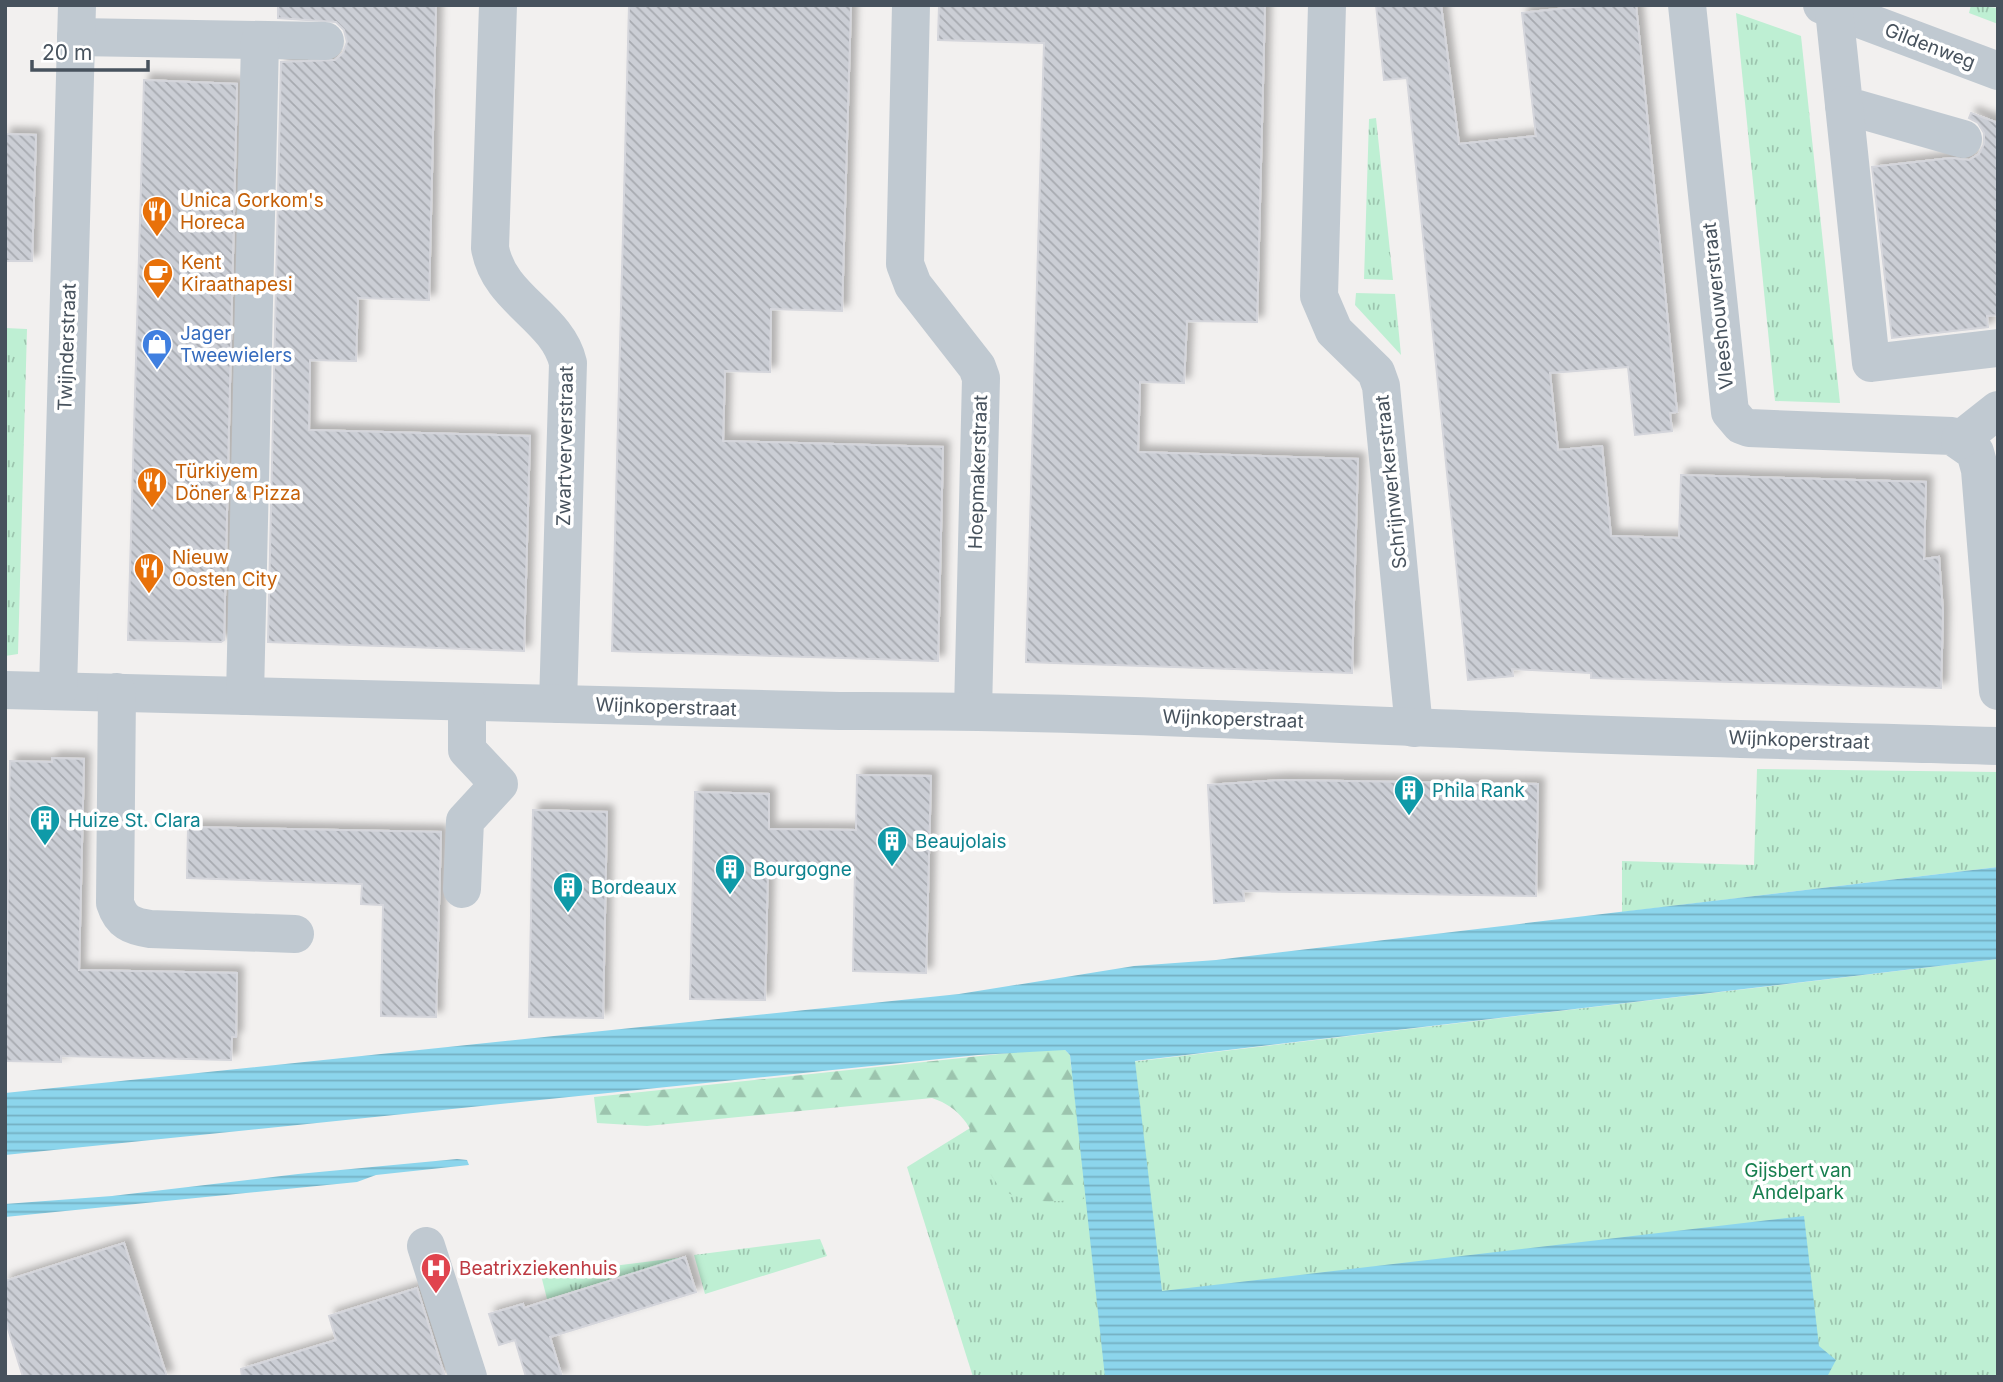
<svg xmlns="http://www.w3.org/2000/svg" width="2003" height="1382" viewBox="0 0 2003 1382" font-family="Inter,sans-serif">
<defs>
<pattern id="grass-tufts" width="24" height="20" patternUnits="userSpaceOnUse" patternTransform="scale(1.75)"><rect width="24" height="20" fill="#beefd3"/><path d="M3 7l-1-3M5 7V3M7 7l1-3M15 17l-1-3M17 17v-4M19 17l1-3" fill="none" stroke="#9cc4ae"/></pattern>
<pattern id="forest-firs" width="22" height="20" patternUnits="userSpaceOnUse" patternTransform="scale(1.75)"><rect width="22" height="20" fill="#beefd3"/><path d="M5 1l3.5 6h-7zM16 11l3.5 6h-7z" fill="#9cc4ae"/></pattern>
<pattern id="water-rules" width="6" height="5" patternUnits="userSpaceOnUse" patternTransform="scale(1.75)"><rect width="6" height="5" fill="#8cd5ec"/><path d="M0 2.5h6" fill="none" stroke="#74afc2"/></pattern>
<pattern id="building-back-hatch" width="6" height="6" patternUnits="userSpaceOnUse" patternTransform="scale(1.75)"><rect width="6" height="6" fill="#cbced5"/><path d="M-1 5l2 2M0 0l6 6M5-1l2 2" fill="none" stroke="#a7aab0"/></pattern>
<filter id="shadow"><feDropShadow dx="6" dy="-6" stdDeviation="3.5" flood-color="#0004"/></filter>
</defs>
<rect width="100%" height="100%" fill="#f2f0ef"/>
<!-- grass -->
<g fill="url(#grass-tufts)">
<path d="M1971,5L1998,8V24L1969,13Z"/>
<path d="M1736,13L1801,36L1840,403L1775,401Z"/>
<path d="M1376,118L1393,280L1364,279L1369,119Z"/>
<path d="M1356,293L1395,294L1401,355L1355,305Z"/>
<path d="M5,328L27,329L18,654L5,656Z"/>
<path d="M1757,769L1998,772V867L1622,912V861L1754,865Z"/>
<path d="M1998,959V1377H973L907,1167L1064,1070Z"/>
<path d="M820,1239L827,1256L705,1294L694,1255Z"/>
<path d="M685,1257L547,1299L541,1275Z"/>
</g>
<!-- forest -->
<path fill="url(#forest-firs)" d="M1056,1048L1065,1050L1070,1055L1084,1199C1062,1201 1037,1204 1015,1196C973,1181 990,1117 932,1098L647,1126L597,1123L594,1097Z"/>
<!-- water -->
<g fill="url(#water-rules)">
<path d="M1998,867V959L1135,1061L1162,1291L1804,1216L1819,1346L1836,1360L1827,1377H1105L1070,1055L1065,1050L978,1055L5,1155V1093L959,994L1134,966L1216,960Z"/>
<path d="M457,1159L467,1160L469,1165L376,1175L357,1182L5,1217V1204L112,1196L298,1174Z"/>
</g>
<!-- building -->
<g fill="url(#building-back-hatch)" stroke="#d4d5db" stroke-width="2" filter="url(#shadow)">
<path d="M278,5H436L429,300L358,298L356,361L310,360L309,430L530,436L524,651L268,642L281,62L335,60L343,53L347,42L344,30L336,22L278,18Z"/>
<path d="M629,5H851L842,311L771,309L770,372L725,371L723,441L943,447L938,661L612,651Z"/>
<path d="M939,5H1265L1257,322L1187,321L1184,383L1140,382L1138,452L1358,459L1352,673L1026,662L1044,43L938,40Z"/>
<path d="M1376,5H1441L1459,144L1536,136L1522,13L1594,5H1636L1677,412L1670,413L1672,431L1635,435L1628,367L1550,373L1558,450L1602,446L1611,536L1679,538L1681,475L1926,482L1924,559L1939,557L1943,612L1941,688L1591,678V673L1512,669L1513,676L1468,680L1407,78L1384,80Z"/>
<path d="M144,80L237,84L224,640L221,642L128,640Z"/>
<path d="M1971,113L1998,123V315L1987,316L1988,327L1892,338L1872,167L1951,158L1969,160L1979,154L1984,144V133L1978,123L1969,118Z"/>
<path d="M5,134L36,135L32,261H5Z"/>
<path d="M52,758L84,759L79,970L237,973L236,1037H232L231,1060L61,1056V1062L5,1061L10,761L52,762Z"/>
<path d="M857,775L931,776L926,973L853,971L855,869L768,865L765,1000L690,999L695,792L769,794V829L856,830Z"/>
<path d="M1282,780L1538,784L1536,896L1243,891L1244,901L1214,903L1208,785Z"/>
<path d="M533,810L607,812L603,1018L529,1017Z"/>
<path d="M188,827L441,832L436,1017L381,1016L383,905L361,904L362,884L187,878Z"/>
<path d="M124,1243L167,1377H23L5,1319V1281Z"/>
<path d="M685,1257L696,1292L550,1337L562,1377H526L515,1340L499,1345L489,1314L523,1304L524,1308Z"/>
<path d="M417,1288L445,1377H242L241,1369L336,1340L329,1316Z"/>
</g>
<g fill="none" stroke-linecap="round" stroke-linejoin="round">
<!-- minor -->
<g stroke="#c0c9d1" stroke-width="38">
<path d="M498,5L490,248C499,300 557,316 568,363L558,704"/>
<path d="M911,5L905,264L913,285L977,367L981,378L973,711"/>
<path d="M1327,5L1319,296L1334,331L1376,372L1381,386L1414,728"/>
<path d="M1687,5L1730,412L1741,425L1749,428L1952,436L1975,452L1980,470L1998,691"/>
<path d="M1822,5L1998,71"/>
<path d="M1834,10L1844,105L1963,139"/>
<path d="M76,37L325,41"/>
<path d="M1844,105L1871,363L1998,348"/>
<path d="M1960,440L1998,410"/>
<path d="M5,690L839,711C1062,710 1285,722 1508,731C1671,738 1835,741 1998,746"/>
<path d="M58,690L77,5"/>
<path d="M117,692L115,903C121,922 131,926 150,929L295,934"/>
<path d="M245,696L260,41"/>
<path d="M462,889L465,821L499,784L467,750V702"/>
<path d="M426,1246L468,1377"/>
</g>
</g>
<!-- icons -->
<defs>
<g id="restaurant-pin" transform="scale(1.575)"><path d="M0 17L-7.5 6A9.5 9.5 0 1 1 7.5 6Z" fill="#e8710a" stroke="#fff"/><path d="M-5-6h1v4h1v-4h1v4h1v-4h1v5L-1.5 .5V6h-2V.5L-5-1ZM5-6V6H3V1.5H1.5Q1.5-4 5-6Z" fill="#fff"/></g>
<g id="cafe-pin" transform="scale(1.575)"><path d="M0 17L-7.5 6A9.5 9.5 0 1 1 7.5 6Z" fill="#e8710a" stroke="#fff"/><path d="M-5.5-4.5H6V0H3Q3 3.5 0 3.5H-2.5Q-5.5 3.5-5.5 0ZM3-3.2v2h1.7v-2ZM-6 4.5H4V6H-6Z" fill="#fff"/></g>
<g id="shop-pin" transform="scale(1.575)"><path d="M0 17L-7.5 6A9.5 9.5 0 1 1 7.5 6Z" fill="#3f7fe0" stroke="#fff"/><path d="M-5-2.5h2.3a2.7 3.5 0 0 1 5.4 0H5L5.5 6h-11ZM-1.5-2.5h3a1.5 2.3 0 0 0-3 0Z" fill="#fff"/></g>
<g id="building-pin" transform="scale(1.575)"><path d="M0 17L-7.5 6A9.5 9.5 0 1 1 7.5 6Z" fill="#0f9aa8" stroke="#fff"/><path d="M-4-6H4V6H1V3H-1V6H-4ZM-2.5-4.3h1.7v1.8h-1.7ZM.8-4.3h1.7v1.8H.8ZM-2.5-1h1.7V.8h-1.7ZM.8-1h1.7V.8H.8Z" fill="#fff"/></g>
<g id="hospital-pin" transform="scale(1.575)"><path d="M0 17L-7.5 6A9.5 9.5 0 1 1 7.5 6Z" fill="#e0444e" stroke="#fff"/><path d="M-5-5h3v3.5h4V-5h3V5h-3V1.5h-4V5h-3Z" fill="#fff"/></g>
</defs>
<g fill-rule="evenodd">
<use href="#restaurant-pin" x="157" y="211"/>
<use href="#cafe-pin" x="158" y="273"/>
<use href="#shop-pin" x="157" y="344"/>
<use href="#restaurant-pin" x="152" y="482"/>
<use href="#restaurant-pin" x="149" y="568"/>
<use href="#building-pin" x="1409" y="790"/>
<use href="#building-pin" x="45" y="820"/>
<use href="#building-pin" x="892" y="841"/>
<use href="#building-pin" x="730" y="869"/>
<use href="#building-pin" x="568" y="887"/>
<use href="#hospital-pin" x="436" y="1268"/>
</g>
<g text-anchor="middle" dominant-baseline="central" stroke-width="7" stroke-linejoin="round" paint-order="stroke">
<!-- street labels -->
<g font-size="19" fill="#47525d" stroke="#fff">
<text transform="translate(1930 46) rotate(21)">Gildenweg</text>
<text transform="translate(1718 306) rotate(-96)">Vleeshouwerstraat</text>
<text transform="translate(67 347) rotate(-88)">Twijnderstraat</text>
<text transform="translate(565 446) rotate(-89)">Zwartververstraat</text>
<text transform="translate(978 472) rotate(-88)">Hoepmakerstraat</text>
<text transform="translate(1391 482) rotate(-96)">Schrijnwerkerstraat</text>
<text transform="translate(666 707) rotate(2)">Wijnkoperstraat</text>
<text transform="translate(1233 719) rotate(2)">Wijnkoperstraat</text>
<text transform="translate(1799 740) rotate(2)">Wijnkoperstraat</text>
</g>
<!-- food labels -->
<g font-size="19" fill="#c56008" stroke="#fff" text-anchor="start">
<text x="180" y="200">Unica Gorkom's<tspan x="180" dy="22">Horeca</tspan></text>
<text x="181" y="262">Kent<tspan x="181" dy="22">Kiraathapesi</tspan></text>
<text x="175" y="471">Türkiyem<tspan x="175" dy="22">Döner &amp; Pizza</tspan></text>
<text x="172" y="557">Nieuw<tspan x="172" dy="22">Oosten City</tspan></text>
</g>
<!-- shop labels -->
<g font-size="19" fill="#366cbe" stroke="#fff" text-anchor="start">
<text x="180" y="333">Jager<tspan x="180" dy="22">Tweewielers</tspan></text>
</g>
<!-- culture labels -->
<g font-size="19" fill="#0d838f" stroke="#fff" text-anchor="start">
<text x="1432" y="790">Phila Rank</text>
<text x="68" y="820">Huize St. Clara</text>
<text x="915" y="841">Beaujolais</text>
<text x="753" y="869">Bourgogne</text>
<text x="591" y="887">Bordeaux</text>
</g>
<!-- park labels -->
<g font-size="19" fill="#177f4f" stroke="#fff">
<text x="1798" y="1170">Gijsbert van<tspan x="1798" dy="22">Andelpark</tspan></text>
</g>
<!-- health labels -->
<g font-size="19" fill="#be3a42" stroke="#fff" text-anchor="start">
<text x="459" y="1268">Beatrixziekenhuis</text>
</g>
</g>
<!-- border -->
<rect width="2003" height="1382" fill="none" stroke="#47525d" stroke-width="14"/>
<!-- scale -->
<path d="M32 60v10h116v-10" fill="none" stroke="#47525d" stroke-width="3.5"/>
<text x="42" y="60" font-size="21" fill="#47525d" stroke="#ffffff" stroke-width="5" paint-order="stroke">20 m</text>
</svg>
